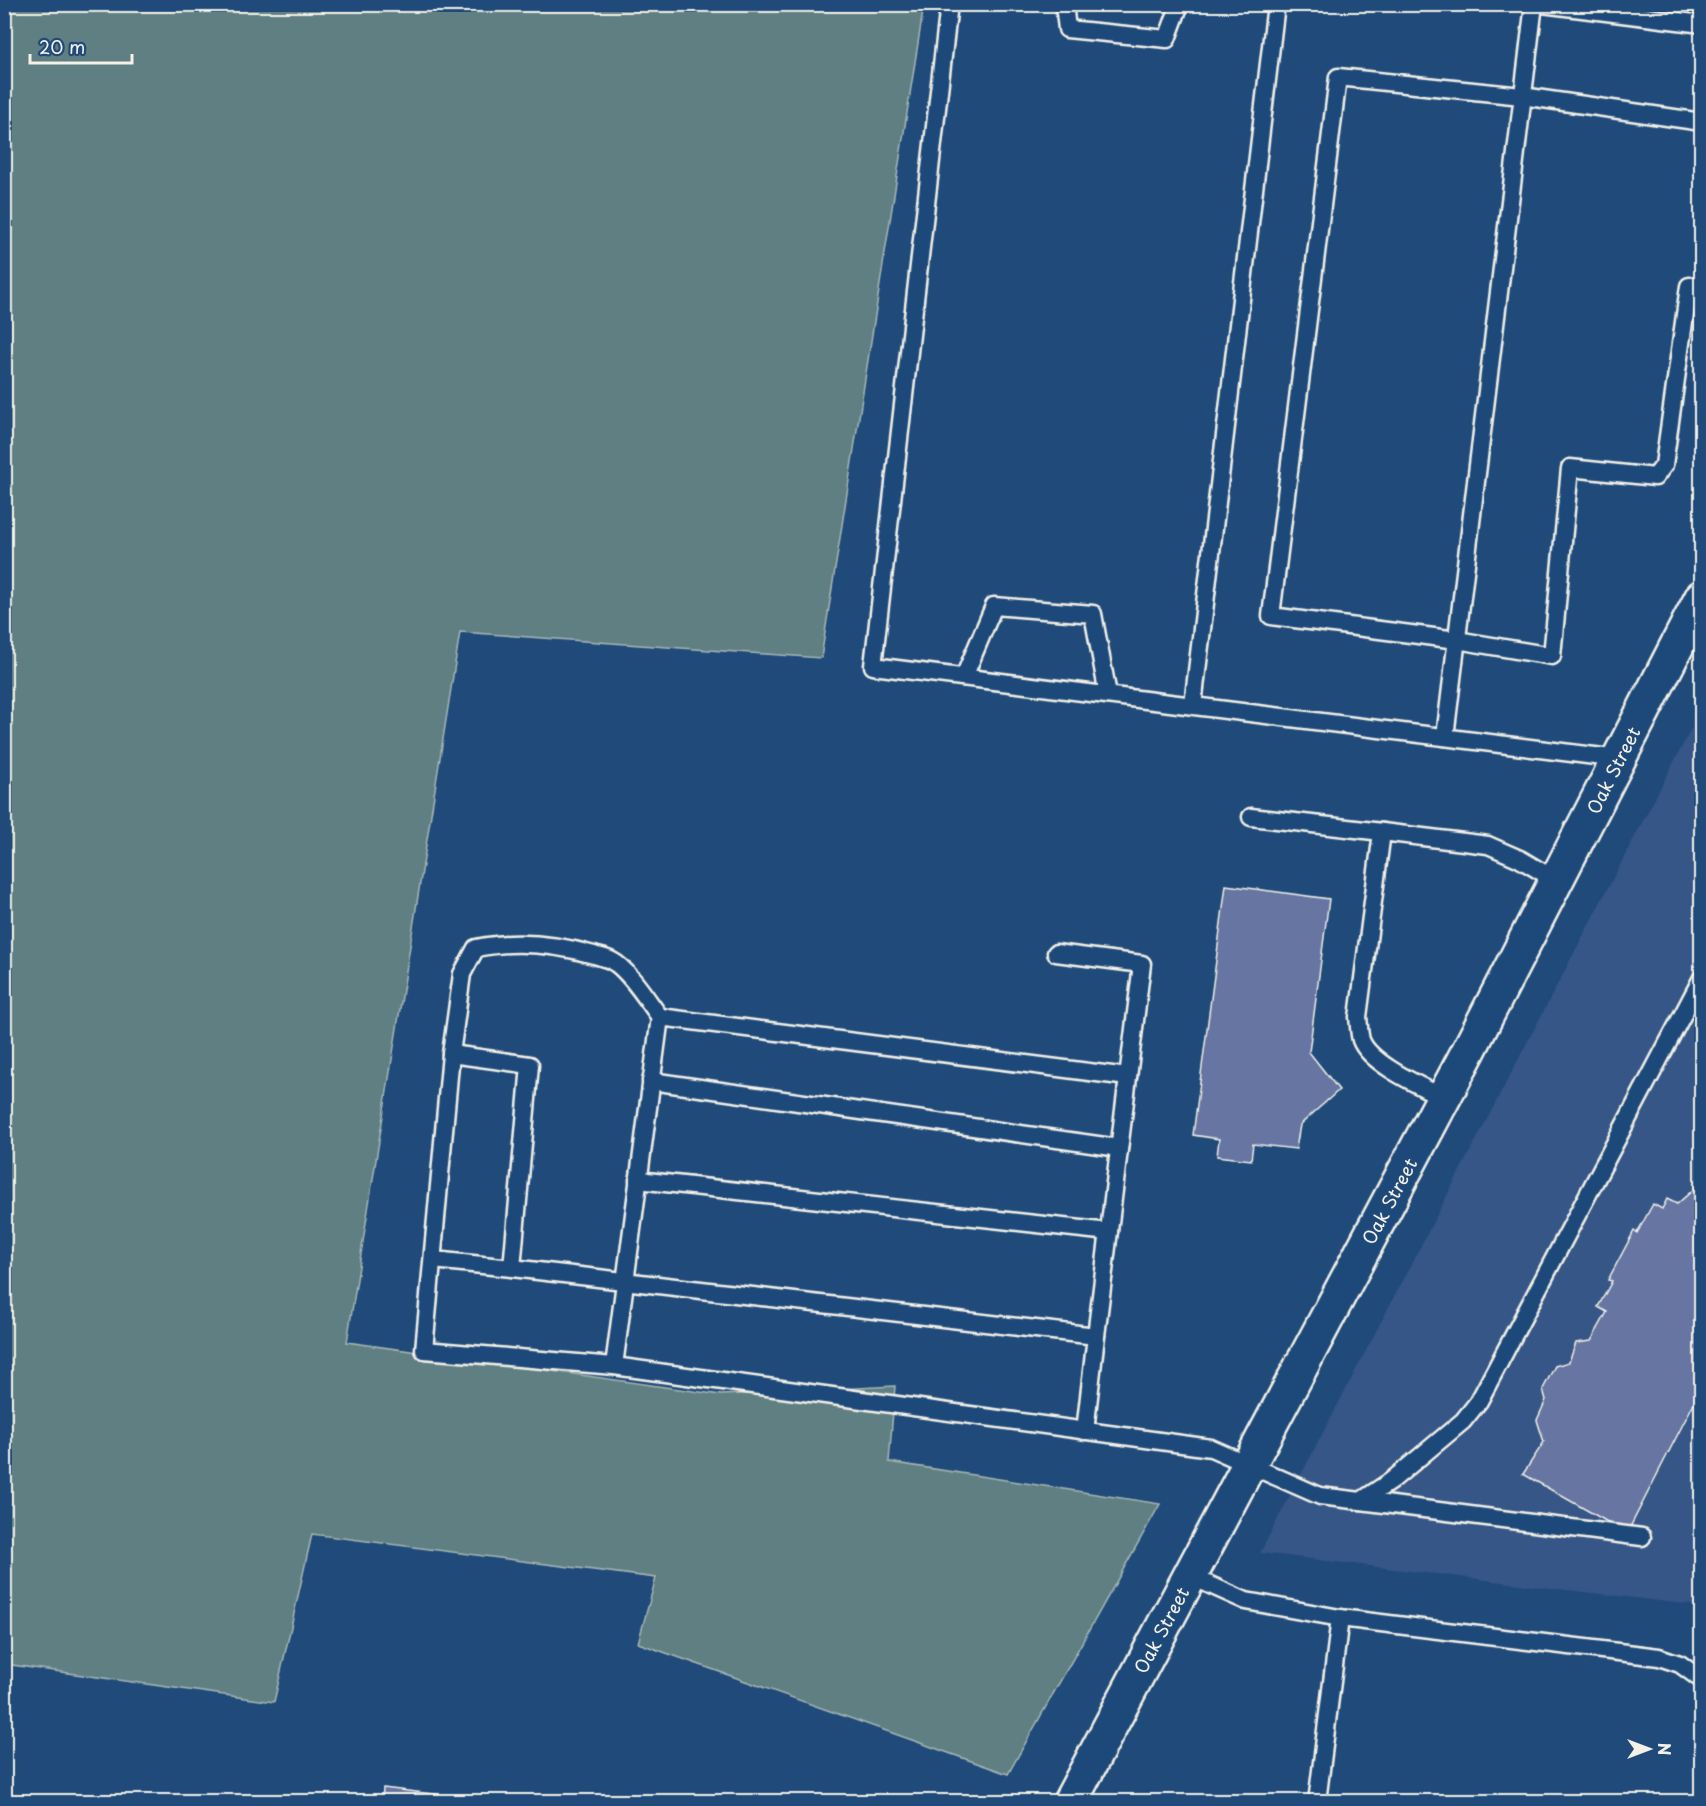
<svg xmlns="http://www.w3.org/2000/svg" width="1706" height="1806" viewBox="0 0 1706 1806" font-family="'Playpen Sans',sans-serif">
<rect width="100%" height="100%" fill="#1f4a7a"/>
<filter id="ink" filterUnits="userSpaceOnUse"><feTurbulence type="fractalNoise" baseFrequency=".0167" numOctaves="2"/><feDisplacementMap in="SourceGraphic" scale="12" xChannelSelector="R" yChannelSelector="G"/><feConvolveMatrix kernelMatrix="1 2 1 2 8 2 1 2 1" color-interpolation-filters="sRGB"/></filter>
<g filter="url(#ink)">
<!-- built -->
<path fill="#345786" d="M1701,710V1606L1260,1553Z"/>
<!-- green -->
<path fill="#5f7f83" stroke="#aab8b6" stroke-width="1.5" d="M5,5H924L821,658L460,632L347,1342L721,1395L895,1386L889,1462L1160,1504L1008,1774L638,1643L656,1578L312,1534L274,1702L5,1664Z"/>
<!-- building -->
<g fill="#6674a2" stroke="#f4f1e8" stroke-width="1.5">
<path d="M1226,885L1329,899L1309,1052L1339,1090L1300,1125L1296,1149L1253,1144L1251,1160L1217,1156L1219,1139L1193,1135Z"/>
<path d="M1702,1182V1400L1697,1397L1627,1533L1523,1474L1544,1442L1537,1420L1546,1400L1543,1389L1555,1366L1569,1362L1576,1343L1591,1341L1607,1312L1598,1307L1612,1281L1608,1280L1634,1231L1637,1233L1653,1204L1662,1209L1667,1199L1677,1204Z"/>
<path d="M383,1788L500,1802H382Z"/>
</g>
<g fill="none" stroke-linecap="round" stroke-linejoin="round">
<!-- service casing -->
<g stroke="#f4f1e8" stroke-width="21">
<g id="service">
<path d="M949,4L873,666L1619,759"/>
<path d="M1064,4L1067,29L1167,39L1180,4"/>
<path d="M1542,4L1702,24"/>
<path d="M1702,122L1522,96L1338,77L1271,616L1457,640L1552,656L1570,468L1655,477L1664,465L1689,286H1702"/>
<path d="M964,677L994,606L1093,614L1108,695"/>
<path d="M1193,705L1276,4"/>
<path d="M1445,737L1534,4"/>
<path d="M1251,817L1382,832"/>
<path d="M1056,953L1142,964L1096,1336"/>
<path d="M451,1054L462,974L476,948C515,940 556,944 594,955C600,957 607,958 612,961C628,969 648,1001 660,1017"/>
<path d="M651,1081L1119,1148"/>
<path d="M1444,1098C1421,1086 1370,1064 1361,1040C1359,1033 1359,1024 1358,1017L1382,832L1488,845L1520,859L1557,881"/>
<path d="M638,1180L1109,1232"/>
<path d="M433,1260L512,1268L530,1065L451,1054L424,1350L614,1366L1211,1448L1320,1496L1361,1501L1391,1481L1463,1421L1479,1401L1702,978"/>
<path d="M512,1268L1096,1336L1085,1431"/>
<path d="M614,1366L660,1017L1128,1077"/>
<path d="M1361,1501L1642,1537"/>
<path d="M1190,1576L1246,1601L1340,1618L1659,1657L1680,1664L1702,1680"/>
<path d="M1317,1802L1340,1618"/>
</g>
</g>
<!-- tertiary casing -->
<g stroke="#f4f1e8" stroke-width="38">
<path id="tertiary" d="M1070,1802L1469,1050L1702,597"/>
</g>
<!-- service -->
<use href="#service" stroke="#1f4a7a" stroke-width="16"/>
<!-- tertiary -->
<use href="#tertiary" stroke="#1f4a7a" stroke-width="33"/>
</g>
</g>
<g text-anchor="middle" dominant-baseline="central" stroke-width="4.5" stroke-linejoin="round" paint-order="stroke">
<!-- street labels -->
<g font-size="18" fill="#f4f1e8" stroke="#1f4a7a">
<text transform="translate(1613 770) rotate(-63)">Oak Street</text>
<text transform="translate(1389 1201) rotate(-62)">Oak Street</text>
<text transform="translate(1161 1630) rotate(-62)">Oak Street</text>
</g>
</g>
<!-- margin -->
<rect width="1706" height="1806" fill="none" stroke="#1f4a7a" stroke-width="24"/>
<rect x="12" y="12" width="1682" height="1782" fill="none" stroke="#f4f1e8" stroke-width="2" filter="url(#ink)"/>
<!-- north arrow -->
<g transform="translate(1649 1749) rotate(90)" stroke="#1f4a7a" stroke-width="4.5" paint-order="stroke">
<path d="M0-4.5L10 22L0 15L-10 22Z" fill="#f4f1e8"/>
<text y="-9" font-size="16" font-weight="bold" text-anchor="middle" fill="#f4f1e8">N</text>
</g>
<!-- scale -->
<path d="M30 54v9h102v-9" fill="none" stroke="#f4f1e8" stroke-width="3"/>
<text x="39" y="54" font-size="18" fill="#f4f1e8" stroke="#1f4a7a" stroke-width="4.5" paint-order="stroke">20 m</text>
</svg>
